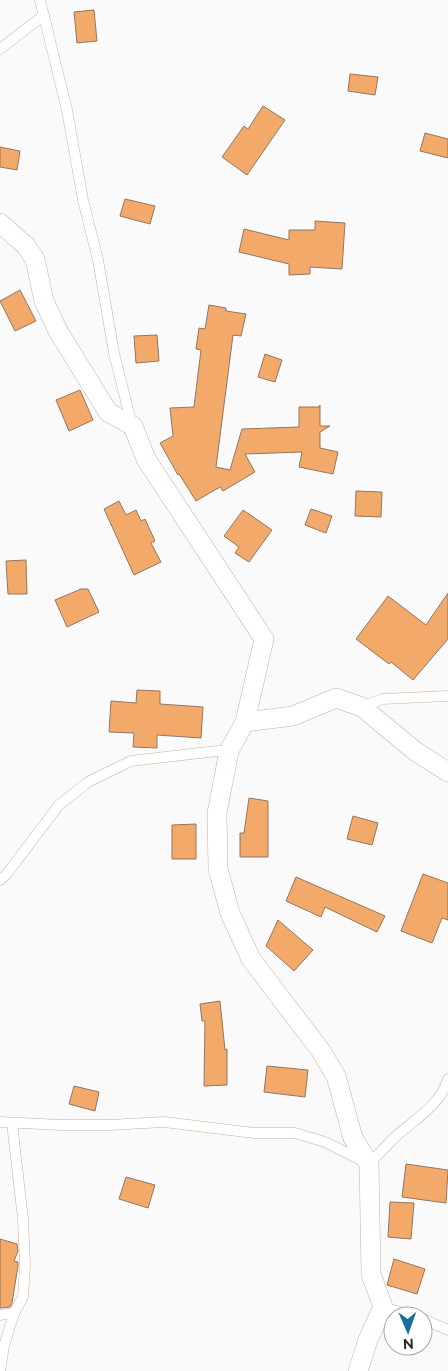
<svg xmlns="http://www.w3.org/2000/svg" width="448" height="1371" viewBox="0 0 448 1371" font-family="Raleway,sans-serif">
<rect width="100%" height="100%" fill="#fafafa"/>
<!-- building -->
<g fill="#f3a969" stroke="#917762">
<path d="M94,10L97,41L77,43L74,12Z"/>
<path d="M350,74L378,77L375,95L348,91Z"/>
<path d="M263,106L285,120L247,175L222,157L244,126L248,129Z"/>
<path d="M425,133L448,139V158L420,151Z"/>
<path d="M0,147L20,151L17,170L0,167Z"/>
<path d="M125,199L155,206L150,224L120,216Z"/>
<path d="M315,221L345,223L342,269L310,267V274L289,275V264L239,252L244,229L289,240V230H315Z"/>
<path d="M20,290L36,321L15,331L0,301Z"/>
<path d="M209,305L226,308V311L246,314L241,336L233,335L216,467L230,470L242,429L299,427V407H319L320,405V426H330L320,432V448L338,452L333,474L299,467L302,452L245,454L255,472L223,491L220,487L196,501L179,474L178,475L160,443L173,436L170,408L194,407L201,350L196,349L199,328L205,329Z"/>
<path d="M157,335L159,361L136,363L134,336Z"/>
<path d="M265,354L282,360L275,382L258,377Z"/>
<path d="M80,390L93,420L69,431L56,400Z"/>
<path d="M356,491L382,492L381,517L355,516Z"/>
<path d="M119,501L126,515L136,510L141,521L145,519L155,541L151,543L161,562L134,575L104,509Z"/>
<path d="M311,509L332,516L326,533L305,525Z"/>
<path d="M243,510L272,530L249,562L235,553L239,547L224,536Z"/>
<path d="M26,560L27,594H8L6,561Z"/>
<path d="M81,589H88L99,612L67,627L55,600Z"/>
<path d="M448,593V639L413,680L391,662L389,664L356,639L388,596L426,625Z"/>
<path d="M137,690L160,691V704L203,707L201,738L157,735V748L133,747L134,733L109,732L111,701L136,703Z"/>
<path d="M249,798L268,801V857H240V833H244Z"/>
<path d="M353,816L378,823L372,845L347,839Z"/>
<path d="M196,824V859H172V825Z"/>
<path d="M423,874L448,883V920L442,918L432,943L401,931Z"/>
<path d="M296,877L385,916L377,932L325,907L321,917L286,901Z"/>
<path d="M278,920L313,950L294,971L266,946Z"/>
<path d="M220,1001L225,1050L227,1049V1085L204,1086L205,1021H202L200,1004Z"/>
<path d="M267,1066L308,1070L305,1097L264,1092Z"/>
<path d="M74,1086L99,1092L95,1111L69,1104Z"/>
<path d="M406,1164L448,1170L446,1203L402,1197Z"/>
<path d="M126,1177L155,1185L148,1208L119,1199Z"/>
<path d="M390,1202L414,1203L411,1239L388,1237Z"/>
<path d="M0,1239L17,1244L18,1251L14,1261L18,1262V1266L12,1303L10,1307L0,1308Z"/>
<path d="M394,1259L425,1269L417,1294L387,1285Z"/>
</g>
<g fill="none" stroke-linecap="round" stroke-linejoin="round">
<!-- service casing -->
<g stroke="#ccaf98" stroke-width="11">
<g id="service">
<path d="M40,0L67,110L83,200L98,260L114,353L132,425"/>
<path d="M0,49L44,15"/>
<path d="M362,707L382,699L448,696"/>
<path d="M0,880L6,875L59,805L88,782L131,761L217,751H229"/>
<path d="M0,1122L62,1125H109L164,1122L254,1133H295L325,1142L369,1164C377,1156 385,1147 393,1139C412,1121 441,1105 448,1079"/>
<path d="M383,1307L413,1316"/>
<path d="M0,1315L14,1313"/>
<path d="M423,1319L448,1330"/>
<path d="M0,1371L4,1346L14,1313L23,1297L25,1266L23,1219L12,1123"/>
</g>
</g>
<!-- minor casing -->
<g stroke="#ccaf98" stroke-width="20">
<g id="minor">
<path d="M0,223L26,246L35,259L44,301L58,331L108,412L133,426L146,459L264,639L245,722L229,751L217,813L218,869L230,913L251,959L321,1051L336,1076L353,1138L369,1164L371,1274L383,1307L368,1340L358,1371"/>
<path d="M245,722L293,716L336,698L362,707L415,751L448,772"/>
</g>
</g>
<!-- service -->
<use href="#service" stroke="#fff" stroke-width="10"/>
<!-- minor -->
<use href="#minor" stroke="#fff" stroke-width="19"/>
</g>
<!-- north arrow -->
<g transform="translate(408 1331) rotate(178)"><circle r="24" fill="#ffffff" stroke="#aca7a4"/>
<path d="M0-4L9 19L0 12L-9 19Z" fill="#15709f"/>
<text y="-8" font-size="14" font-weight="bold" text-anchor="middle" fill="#2f241b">N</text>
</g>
</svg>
